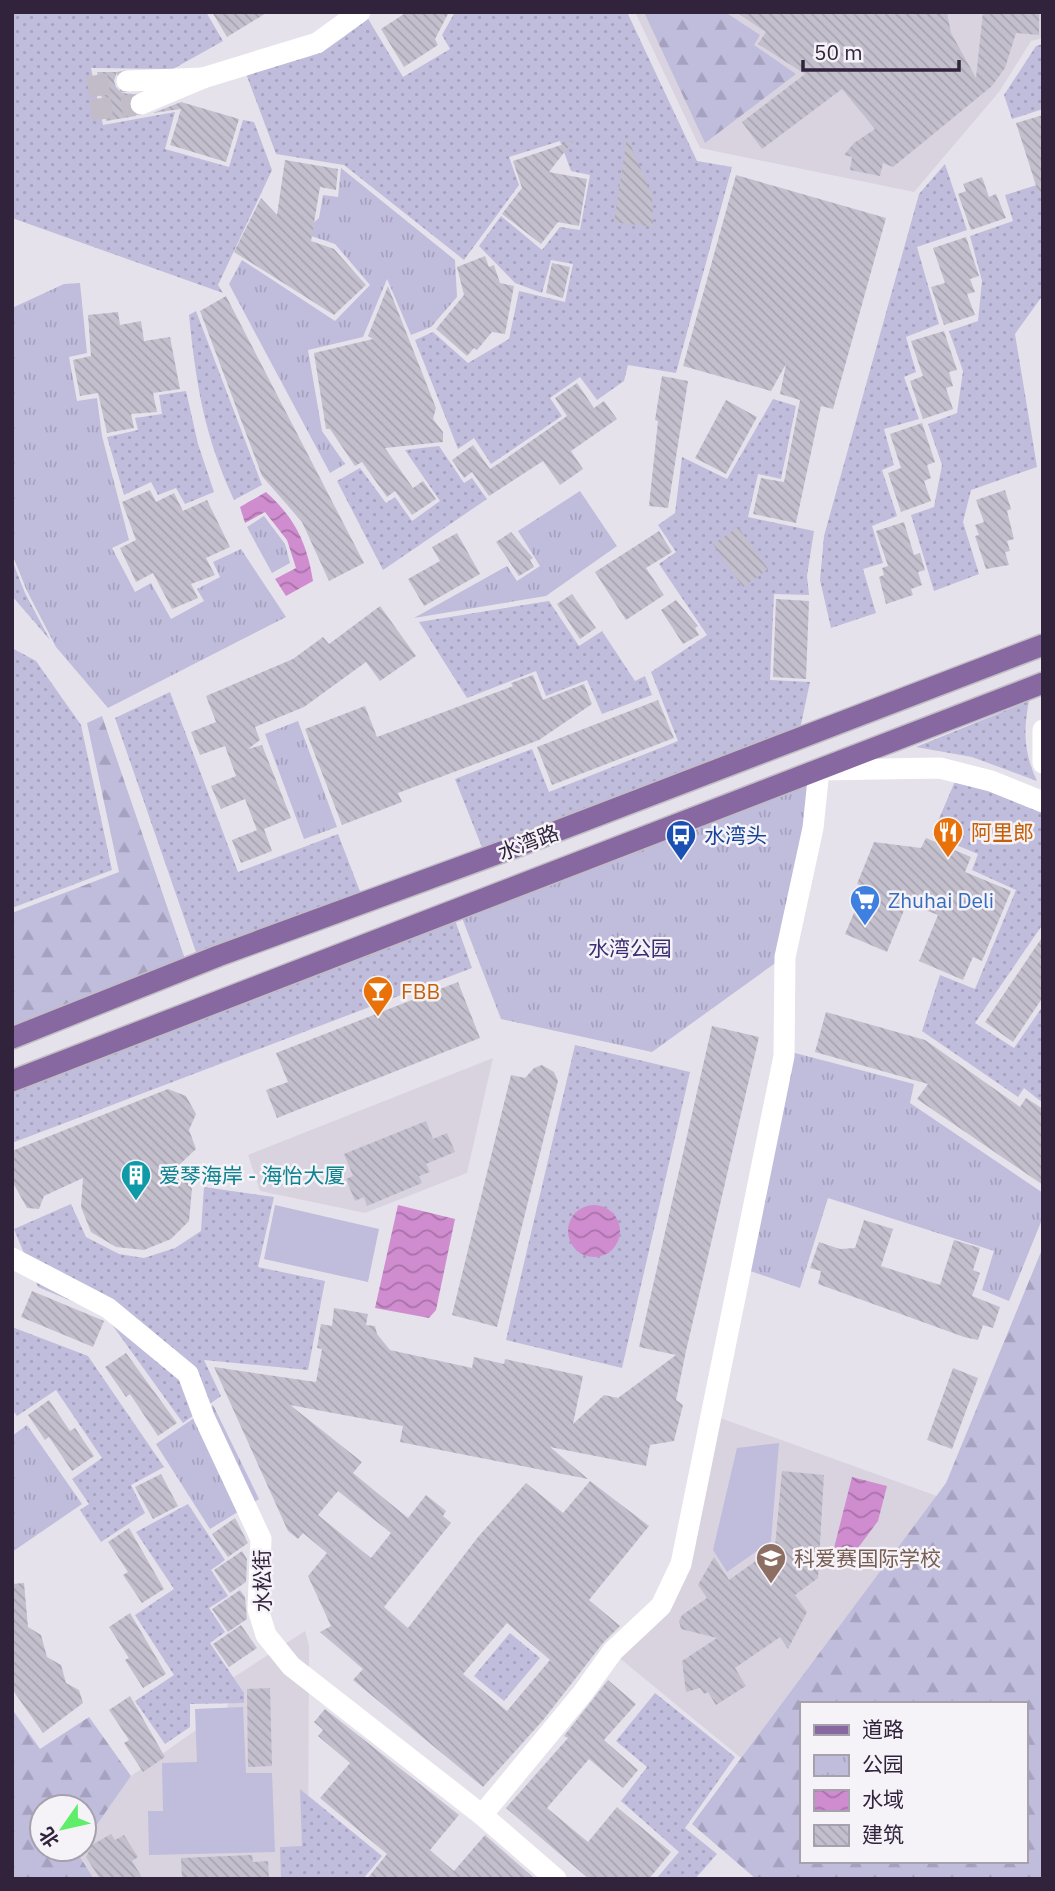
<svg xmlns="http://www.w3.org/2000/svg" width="1055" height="1891" viewBox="0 0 1055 1891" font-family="'IBM Plex Sans','Noto Sans SC',sans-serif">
<defs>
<pattern id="grass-dots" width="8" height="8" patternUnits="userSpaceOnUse" patternTransform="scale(1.75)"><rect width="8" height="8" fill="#bfbcdc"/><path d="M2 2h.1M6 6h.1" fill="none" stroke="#a5a1be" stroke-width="1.8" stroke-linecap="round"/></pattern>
<pattern id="forest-firs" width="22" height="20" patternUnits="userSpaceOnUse" patternTransform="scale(1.75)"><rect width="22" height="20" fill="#bfbcdc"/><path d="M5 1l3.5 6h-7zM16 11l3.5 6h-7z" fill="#a5a1be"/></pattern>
<pattern id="park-tufts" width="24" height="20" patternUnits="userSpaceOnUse" patternTransform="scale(1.75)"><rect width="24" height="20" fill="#bfbcdc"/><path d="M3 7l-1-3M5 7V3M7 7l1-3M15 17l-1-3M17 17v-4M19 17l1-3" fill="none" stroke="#a5a1be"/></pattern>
<pattern id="water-waves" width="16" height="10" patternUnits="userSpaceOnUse" patternTransform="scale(1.75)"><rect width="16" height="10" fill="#cf8ccf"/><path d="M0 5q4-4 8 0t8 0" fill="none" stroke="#a972a9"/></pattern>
<pattern id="building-back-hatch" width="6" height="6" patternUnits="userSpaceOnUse" patternTransform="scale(1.75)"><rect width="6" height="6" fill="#c4bfcd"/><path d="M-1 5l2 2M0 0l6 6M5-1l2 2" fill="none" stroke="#a9a4b1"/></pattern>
</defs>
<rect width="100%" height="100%" fill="#e6e2ec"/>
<!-- built -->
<g fill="#d9d3e0">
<path d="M635,12H1043V38L1031,41L999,92L914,192L700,148Z"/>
<path d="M493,1058L467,1173L365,1213L260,1191L248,1155Z"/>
<path d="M712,1415L937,1496L741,1758L617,1656L661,1607Z"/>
<path d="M305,1631L309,1646L308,1879H94L78,1852L84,1849V1843L131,1776L227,1708L234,1677Z"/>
</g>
<!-- grass -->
<g fill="url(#grass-dots)">
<path d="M12,12H206L223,41L173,69L91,68L103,125L175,112L165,149L229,167L243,120L254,122L272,170L218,285L223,293L12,218Z"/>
<path d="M455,12H627L697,161L732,167L676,373L628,365L624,381L597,400L580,377L550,398L562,416L491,464L474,438L458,449L415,340L433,332L468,363L509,339L519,291L565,302L573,264L551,260L542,293L515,283L479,246L501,216L542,250L560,227L580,230L590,175L571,171L560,141L509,157L519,185L464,260L344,165L276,154L245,71L367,17L403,77L450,49L442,35Z"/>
<path d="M1043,44V109L1012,119L1004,95L1036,46Z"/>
<path d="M945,164L967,230L917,247L939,324L906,337L916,372L904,377L919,419L884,429L894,465L882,470L897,516L872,526L883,563L863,569L876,613L831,628L820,580L824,536L919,194Z"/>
<path d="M1043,183V295L1015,334L1037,467L971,490L963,522L979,574L934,591L911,515L934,507L942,465L928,424L957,413L963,371L949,331L978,321L982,281L970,236L1013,221L1005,195Z"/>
<path d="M196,311L262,485L234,500C204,436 196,384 189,315Z"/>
<path d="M186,391L198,444L214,492L185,504L176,488L158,495L151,482L124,495L107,437L138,430L135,418L162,414L159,395Z"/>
<path d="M773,399L796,406L781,479L758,474L748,517L814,531L807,576L809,595L774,594L770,680L810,682L800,729L483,850L455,779L532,749L549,792L678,741L651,672L707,635L659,564L676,552L658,525L675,513L682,457L727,479Z"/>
<path d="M439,446L464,483L472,478L487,499L383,570L337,481L360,468L386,503L395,497L412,521L440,501L405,450Z"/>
<path d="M12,560L25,593L50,640L12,596Z"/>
<path d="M549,601L579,646L602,631L635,681L645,676L652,695L602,714L587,680L546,696L536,671L467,698L419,622Z"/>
<path d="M12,648L36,661L81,725L112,870L12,908Z"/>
<path d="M170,692L238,872L338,834L361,894L197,955L115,718Z"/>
<path d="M1029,701C1023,731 1024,753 1037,781L972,757L916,747Z"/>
<path d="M956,779L1043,808V924L975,1023L1014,1048L1043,1006V1103L1024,1088L1018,1097L922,1031L940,975L975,989L1016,890L972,870L978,854L932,835Z"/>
<path d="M455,920L472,968L12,1143V1089Z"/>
<path d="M575,1045L690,1072L622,1368L506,1340Z"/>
<path d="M204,1187L274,1197L258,1267L325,1281L308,1370L204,1360L221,1396L183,1423L105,1315L38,1287L14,1229L71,1204L86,1237L119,1254L144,1258L175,1248L201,1231Z"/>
<path d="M12,1327L88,1356L164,1467L131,1485L145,1513L101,1542L80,1510L89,1504L72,1479L102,1458L56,1390L17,1416L12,1409Z"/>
<path d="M188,1504L225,1560L211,1570L228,1596L209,1608L225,1632L210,1643L244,1693V1703L190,1704V1727L165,1744L135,1701L174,1675L135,1615L174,1589L136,1532Z"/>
<path d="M510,1633L540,1658L504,1701L474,1676Z"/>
<path d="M655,1693L735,1757L685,1828L717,1854L695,1879H656L679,1852L621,1801L647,1767L616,1741Z"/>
<path d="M300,1789L382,1856L363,1879H281L280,1847L302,1846Z"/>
</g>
<!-- forest -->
<g fill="url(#forest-firs)" fill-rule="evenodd">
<path d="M644,12H725L760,35L754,45L796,74L705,143Z"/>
<path d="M102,716L185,959L12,1027V913L119,872L87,723Z"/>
<path d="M1043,1247V1879H756L692,1824L946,1483ZM801,1704H1025V1861H801Z"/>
<path d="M12,1709L40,1749L89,1717L131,1776L84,1843V1807H42V1849H79L77,1852L94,1879H12Z"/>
</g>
<!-- park -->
<g fill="url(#park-tufts)">
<path d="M341,168L455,260L457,297L431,327L411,335L387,279L363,337L308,350L322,431L345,464L330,473L229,284L242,260L335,321L370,285L335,244L302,233L319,218L323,195L338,197Z"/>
<path d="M80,283L87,353L69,357L77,401L97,398L102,436L129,540L112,548L135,592L151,583L171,619L204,601L197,589L220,577L213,562L241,549L286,617L108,708L56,647L27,591L12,554V308L64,284Z"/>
<path d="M580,491L617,546L546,596L414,618L507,566L517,581L540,566L518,531Z"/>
<path d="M264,516L285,544L290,563L272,573L247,527Z"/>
<path d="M298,721L337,827L304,839L265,734Z"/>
<path d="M818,770L785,956L652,1052L501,1019L459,910Z"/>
<path d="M791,1052L914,1084L910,1103L1043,1193V1217L1009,1301L982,1290L994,1251L828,1198L800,1288L750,1271Z"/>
<path d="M213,1405L259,1499L210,1529L156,1444Z"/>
<path d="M27,1425L82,1504L12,1552V1436Z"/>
</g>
<!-- pitch -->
<g fill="#bfbcdc">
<path d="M275,1205L379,1229L368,1282L264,1259Z"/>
<path d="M779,1443L771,1541L727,1572L713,1550L737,1448Z"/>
<path d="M243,1707L246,1773H272L275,1852L149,1855L148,1811H163L162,1763L197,1762L195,1709Z"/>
</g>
<!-- water -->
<g fill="url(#water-waves)">
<path d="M266,492C295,518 307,543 313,581L286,596L275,579L296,568L287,540L265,512L245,523L240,507Z"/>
<circle cx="594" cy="1231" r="26"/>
<path d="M398,1205L455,1219L436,1310L429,1318L375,1308Z"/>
<path d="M852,1477L887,1486L878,1521L852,1556L833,1552Z"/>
</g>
<!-- building -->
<g fill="url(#building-back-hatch)" fill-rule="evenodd">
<path d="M212,12H268L227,37Z"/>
<path d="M407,12H449L435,39L438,45L404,67L381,29Z"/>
<path d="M736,12H947L951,33L976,78L983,12H1039V35L1016,33L1005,68L992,86L893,167L883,163L880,176L850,170L852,157L844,155L854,143L875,129L842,89L762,149L742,122L805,74L758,44L766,32Z"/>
<path d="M97,72H117L114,81L116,87L122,93L133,94L128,102L129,108L136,116L106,121Z"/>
<path d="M181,102L239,119L226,162L170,145L181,109L153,113Z"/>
<path d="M1043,115V195H1039L1016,123Z"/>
<path d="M627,137L652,195L653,227L614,222Z"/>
<path d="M573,141L549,172L587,179L579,226L558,222L541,244L502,214L522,188L513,161Z"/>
<path d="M285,160L338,169L336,190L320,187L311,241L334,249L366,285L334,315L234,252L261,198L277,215Z"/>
<path d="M736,175L886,218L833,409L821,406L796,523L753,514L761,478L784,482L800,400L780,394L786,364L771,391L683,366Z"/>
<path d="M982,177L989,197L996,194L1006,218L971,230L958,194L966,191L963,184Z"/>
<path d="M966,237L979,276L970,279L975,292L967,294L975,315L944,325L931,287L945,283L933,248Z"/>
<path d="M485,256L489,267L494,265L500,283L514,286L505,334L492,332L477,350L474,348L467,356L436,329L464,295L457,267Z"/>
<path d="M552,263L570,267L563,298L546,293Z"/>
<path d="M388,286L436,408L433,419L443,432V442L385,448L413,488L423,481L436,499L412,515L395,491L387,497L362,462L355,466L330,429H326L314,353L373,339L368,336Z"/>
<path d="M226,296L364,563L329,581L302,522L262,476L200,311Z"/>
<path d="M118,312L120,325L141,321L144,341L170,337L180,389L153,393L157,412L131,414L134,428L107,433L98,393L80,396L73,360L91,356L88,315Z"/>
<path d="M944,331L957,370L949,372L953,386L946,388L953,409L923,419L910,381L923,376L911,341Z"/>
<path d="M662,376L688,381L668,508L649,506L658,421L655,420Z"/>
<path d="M577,383L594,408L604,401L617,419L571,451L583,469L560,485L543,461L489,496L472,472L464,478L452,460L473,445L490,469L501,462L567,416L555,398Z"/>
<path d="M726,400L757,417L726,474L695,458Z"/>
<path d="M922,423L935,462L927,465L931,478L924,481L931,501L901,512L888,473L901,468L890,434Z"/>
<path d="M150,490L156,502L174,493L183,511L207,500L230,547L206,558L215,575L191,584L198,598L172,609L153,573L136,582L120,548L136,540L122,502Z"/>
<path d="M1005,490L1011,509L1007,511L1014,539L1007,541L1010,551L1005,552L1009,565L986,569L975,536L979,535L975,525L984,522L976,500Z"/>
<path d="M904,522L914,555L920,553L925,570L918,572L922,585L911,589L913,595L886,604L879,577L884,575L882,568L888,566L876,531Z"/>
<path d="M738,527L768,569L743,587L713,544Z"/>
<path d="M659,531L672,552L646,568L664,595L626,620L595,572Z"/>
<path d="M511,532L533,558L530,560L534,567L519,576L496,542Z"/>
<path d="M457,533L480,574L424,606L408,579L440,561L432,547Z"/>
<path d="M572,594L596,628L580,639L557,604Z"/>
<path d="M776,599L809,601L806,679L773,677Z"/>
<path d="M676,600L698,626L695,628L699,635L683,644L661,610Z"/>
<path d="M380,606L416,656L380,681L366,662L304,707L255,727L260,740L248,749L262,745L291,818L264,829L272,851L241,863L232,840L257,830L245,799L221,809L211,786L236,776L225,746L200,755L191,732L216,722L206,696L293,659L323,637L329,644Z"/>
<path d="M533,675L543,700L584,684L592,704L539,740L398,793L402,802L342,825L305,729L365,706L377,737L513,686L511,683Z"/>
<path d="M658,700L674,738L552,785L537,747Z"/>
<path d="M926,838L971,857L965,872L1011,891L982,961L973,957L963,980L919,961L938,915L907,903L887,952L845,934L865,887L857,884L874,842L921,848Z"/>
<path d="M1043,936V997L1013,1042L985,1022Z"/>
<path d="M458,982L480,1038L277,1118L266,1090L288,1082L276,1053Z"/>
<path d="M826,1012L925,1040L1020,1107L1026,1098L1043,1109V1185L917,1099L928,1084L815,1052Z"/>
<path d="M712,1026L759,1037L686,1351L676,1400L683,1405L674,1441L650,1445L646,1466L550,1447L588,1479L400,1442L403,1426L290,1405L362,1462L353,1473L408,1518L426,1495L446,1511L443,1516L451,1523L384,1607L408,1628L478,1537L526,1483L563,1513L590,1481L649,1526L589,1600L620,1626L603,1643L544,1719L483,1787L353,1680L363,1669L320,1632L331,1626L308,1576L327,1553L303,1533L298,1539L288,1531L214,1367L316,1382L322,1349L317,1348L321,1324L332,1326L334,1308L368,1314L366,1325L375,1326L377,1334L390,1350L472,1368L474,1357L504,1364L505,1359L583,1376L573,1424L604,1395L618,1398L676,1355L639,1347ZM338,1491L391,1533L371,1558L318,1515ZM507,1623L550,1660L507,1711L463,1674Z"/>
<path d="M542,1065L554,1072L558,1081L497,1327L452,1315L511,1075L525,1078L534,1068Z"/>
<path d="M168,1089L186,1096L196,1114L189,1130L196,1149L178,1166L192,1189L189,1221L171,1239L144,1250L116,1247L91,1232L81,1207L83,1178L44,1196L39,1209L27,1208L12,1181V1151Z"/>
<path d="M426,1121L433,1139L447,1133L455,1152L426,1164L430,1172L419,1176L422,1183L367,1206L364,1197L355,1201L346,1179L353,1176L344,1154Z"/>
<path d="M864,1220L893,1229L881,1266L940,1285L954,1240L980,1248L973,1270L980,1273L972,1296L1000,1307L993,1328L983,1325L978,1340L964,1337L818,1284L821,1271L810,1268L819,1242L840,1249L855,1248Z"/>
<path d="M32,1291L104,1321L93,1347L21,1317Z"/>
<path d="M126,1353L177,1423L158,1436L130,1394L126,1397L105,1367Z"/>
<path d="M953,1368L978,1378L952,1449L927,1440Z"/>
<path d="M49,1400L70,1431L75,1428L94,1456L72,1471L49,1437L45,1440L28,1415Z"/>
<path d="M782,1471L824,1475L818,1578L795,1595L807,1612L788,1649L780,1637L735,1668L746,1686L716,1705L708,1692L704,1694L700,1688L686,1692L682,1661L717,1638L681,1629L679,1621L682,1615L707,1598L698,1585L714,1557L729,1580L775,1547Z"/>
<path d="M161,1474L178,1506L153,1519L135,1487Z"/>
<path d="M235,1518L248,1543L228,1557L212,1534Z"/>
<path d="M129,1528L164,1589L142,1603L123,1575L128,1572L108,1542Z"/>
<path d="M242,1551L247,1559L246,1582L230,1593L214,1570Z"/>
<path d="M24,1583L28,1627L41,1635L47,1657L61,1665L66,1683L79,1690L83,1703L43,1733L12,1689V1584Z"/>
<path d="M240,1590L245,1597L247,1619L228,1632L212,1609Z"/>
<path d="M130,1613L166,1674L143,1688L125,1660L129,1658L109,1627Z"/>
<path d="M241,1625L257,1648L229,1667L213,1644Z"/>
<path d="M608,1680L636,1704L604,1740L638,1770L623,1788L589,1759L547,1808L588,1842L617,1807L671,1852L649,1879H589L506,1808L568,1738L564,1736Z"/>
<path d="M270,1688L272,1766L248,1767L247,1689Z"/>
<path d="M130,1696L165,1757L143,1772L124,1743L129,1740L109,1710Z"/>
<path d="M325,1709L459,1815L430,1850L454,1871L485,1835L535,1879H367L387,1854L320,1798L350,1763L318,1736L323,1730L314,1722Z"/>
<path d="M111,1834L115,1840L124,1835L138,1857L132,1861L143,1879H100L86,1857L92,1845Z"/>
<path d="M252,1855L253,1862L268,1861L269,1879H182L181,1858Z"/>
</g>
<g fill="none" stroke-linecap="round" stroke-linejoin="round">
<!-- minor-tunnel -->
<g stroke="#c2bcc9" stroke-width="21" stroke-dasharray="21 10" stroke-linecap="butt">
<path d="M88,87L127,81"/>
<path d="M91,110L141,104"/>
</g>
<!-- major casing -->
<g stroke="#c1bdc4" stroke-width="24">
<g id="major">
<path d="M12,1038L218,956L518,846L1043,645"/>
<path d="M12,1081L1043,683"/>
</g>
</g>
<!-- minor -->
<g stroke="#fff" stroke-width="21">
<path d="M203,78L317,43L360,12"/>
<path d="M127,81L203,78L141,104"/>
<path d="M1043,730V763"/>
<path d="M12,1258L108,1308L188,1374L204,1417L261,1539L258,1609L266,1635L291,1666L482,1815L556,1879"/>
<path d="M482,1815L582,1694L613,1651L661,1606L681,1564L784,1056L785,957L813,828L819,770L940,768L991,781L1043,802"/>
</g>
<!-- major -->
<use href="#major" stroke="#8868a0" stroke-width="21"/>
</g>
<!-- icons -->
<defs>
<g id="restaurant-pin" transform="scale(1.575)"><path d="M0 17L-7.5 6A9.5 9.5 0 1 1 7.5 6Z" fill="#e8710a" stroke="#f5f3f8"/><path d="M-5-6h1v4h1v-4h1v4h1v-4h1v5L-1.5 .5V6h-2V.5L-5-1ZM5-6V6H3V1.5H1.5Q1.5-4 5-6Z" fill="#fff"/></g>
<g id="bus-pin" transform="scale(1.575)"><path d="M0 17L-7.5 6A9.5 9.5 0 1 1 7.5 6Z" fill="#1a4fb4" stroke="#f5f3f8"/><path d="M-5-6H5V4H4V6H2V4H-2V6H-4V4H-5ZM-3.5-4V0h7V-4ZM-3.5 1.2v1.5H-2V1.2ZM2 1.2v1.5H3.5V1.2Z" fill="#fff"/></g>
<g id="supermarket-pin" transform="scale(1.575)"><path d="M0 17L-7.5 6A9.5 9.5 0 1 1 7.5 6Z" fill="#3f7fe0" stroke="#f5f3f8"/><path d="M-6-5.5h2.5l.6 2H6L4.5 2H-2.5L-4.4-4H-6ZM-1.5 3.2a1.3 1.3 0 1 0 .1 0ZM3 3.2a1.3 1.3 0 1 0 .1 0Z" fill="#fff"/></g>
<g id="bar-pin" transform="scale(1.575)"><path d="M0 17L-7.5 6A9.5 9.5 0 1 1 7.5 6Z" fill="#e8710a" stroke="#f5f3f8"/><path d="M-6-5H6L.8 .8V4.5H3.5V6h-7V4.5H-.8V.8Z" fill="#fff"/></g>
<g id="building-pin" transform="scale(1.575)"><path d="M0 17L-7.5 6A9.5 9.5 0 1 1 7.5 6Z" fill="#0f9aa8" stroke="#f5f3f8"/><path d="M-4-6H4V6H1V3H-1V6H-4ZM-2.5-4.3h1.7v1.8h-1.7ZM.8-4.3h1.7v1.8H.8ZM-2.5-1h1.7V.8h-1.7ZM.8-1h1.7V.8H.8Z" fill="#fff"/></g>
<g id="school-pin" transform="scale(1.575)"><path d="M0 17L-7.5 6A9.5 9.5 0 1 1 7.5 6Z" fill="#8d6e63" stroke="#f5f3f8"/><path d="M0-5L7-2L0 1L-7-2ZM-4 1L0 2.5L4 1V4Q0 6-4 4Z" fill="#fff"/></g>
</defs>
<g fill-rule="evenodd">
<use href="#restaurant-pin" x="948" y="832"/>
<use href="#bus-pin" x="681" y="835"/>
<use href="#supermarket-pin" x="865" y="900"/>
<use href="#bar-pin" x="378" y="991"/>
<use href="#building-pin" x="136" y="1175"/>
<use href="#school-pin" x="771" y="1558"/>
</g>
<g text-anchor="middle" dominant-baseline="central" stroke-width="5" stroke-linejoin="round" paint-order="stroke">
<!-- food labels -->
<g font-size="21" fill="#c56008" stroke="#f5f3f8" text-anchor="start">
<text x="971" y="832">阿里郎</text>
<text x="401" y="991">FBB</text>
</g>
<!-- transit labels -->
<g font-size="21" fill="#164399" stroke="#f5f3f8" text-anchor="start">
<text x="704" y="835">水湾头</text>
</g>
<!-- street labels -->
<g font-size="21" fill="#31233c" stroke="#f5f3f8">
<text transform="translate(528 842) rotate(-21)">水湾路</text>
<text transform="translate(262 1581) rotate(-91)">水松街</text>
</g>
<!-- shop labels -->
<g font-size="21" fill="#366cbe" stroke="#f5f3f8" text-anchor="start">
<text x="888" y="900">Zhuhai Deli</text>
</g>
<!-- park labels -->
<g font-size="21" fill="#3d2e72" stroke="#f5f3f8">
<text x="630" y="948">水湾公园</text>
</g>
<!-- culture labels -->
<g font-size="21" fill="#0d838f" stroke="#f5f3f8" text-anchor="start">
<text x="159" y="1175">爱琴海岸 - 海怡大厦</text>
</g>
<!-- education labels -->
<g font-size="21" fill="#785e54" stroke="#f5f3f8" text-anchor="start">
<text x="794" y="1558">科爱赛国际学校</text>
</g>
</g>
<!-- border -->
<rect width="1055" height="1891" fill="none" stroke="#31233c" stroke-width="28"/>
<!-- legend -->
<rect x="800" y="1702" width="228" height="161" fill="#f5f3f8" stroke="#a7a0ad" stroke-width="2"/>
<rect x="814" y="1725" width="35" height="10" fill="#8868a0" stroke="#a7a0ad" stroke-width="2"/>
<text x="862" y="1737" font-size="21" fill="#31233c">道路</text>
<rect x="814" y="1755" width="35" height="21" fill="url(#park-tufts)" stroke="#a7a0ad" stroke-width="2"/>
<text x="862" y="1772" font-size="21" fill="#31233c">公园</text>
<rect x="814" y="1790" width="35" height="21" fill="url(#water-waves)" stroke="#a7a0ad" stroke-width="2"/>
<text x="862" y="1807" font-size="21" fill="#31233c">水域</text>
<rect x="814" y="1825" width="35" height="21" fill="url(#building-back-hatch)" stroke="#a7a0ad" stroke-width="2"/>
<text x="862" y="1842" font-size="21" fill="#31233c">建筑</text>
<!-- north arrow -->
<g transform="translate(63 1828) rotate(236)"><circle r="33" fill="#f5f3f8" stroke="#a7a0ad" stroke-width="2"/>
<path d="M0-5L12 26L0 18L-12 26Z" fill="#5eee6a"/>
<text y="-10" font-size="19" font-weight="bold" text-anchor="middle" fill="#31233c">北</text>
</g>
<!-- scale -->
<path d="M803 60v10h156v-10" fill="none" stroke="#31233c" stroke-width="3.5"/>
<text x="814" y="60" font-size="21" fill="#31233c" stroke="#f5f3f8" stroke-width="5" paint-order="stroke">50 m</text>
</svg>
